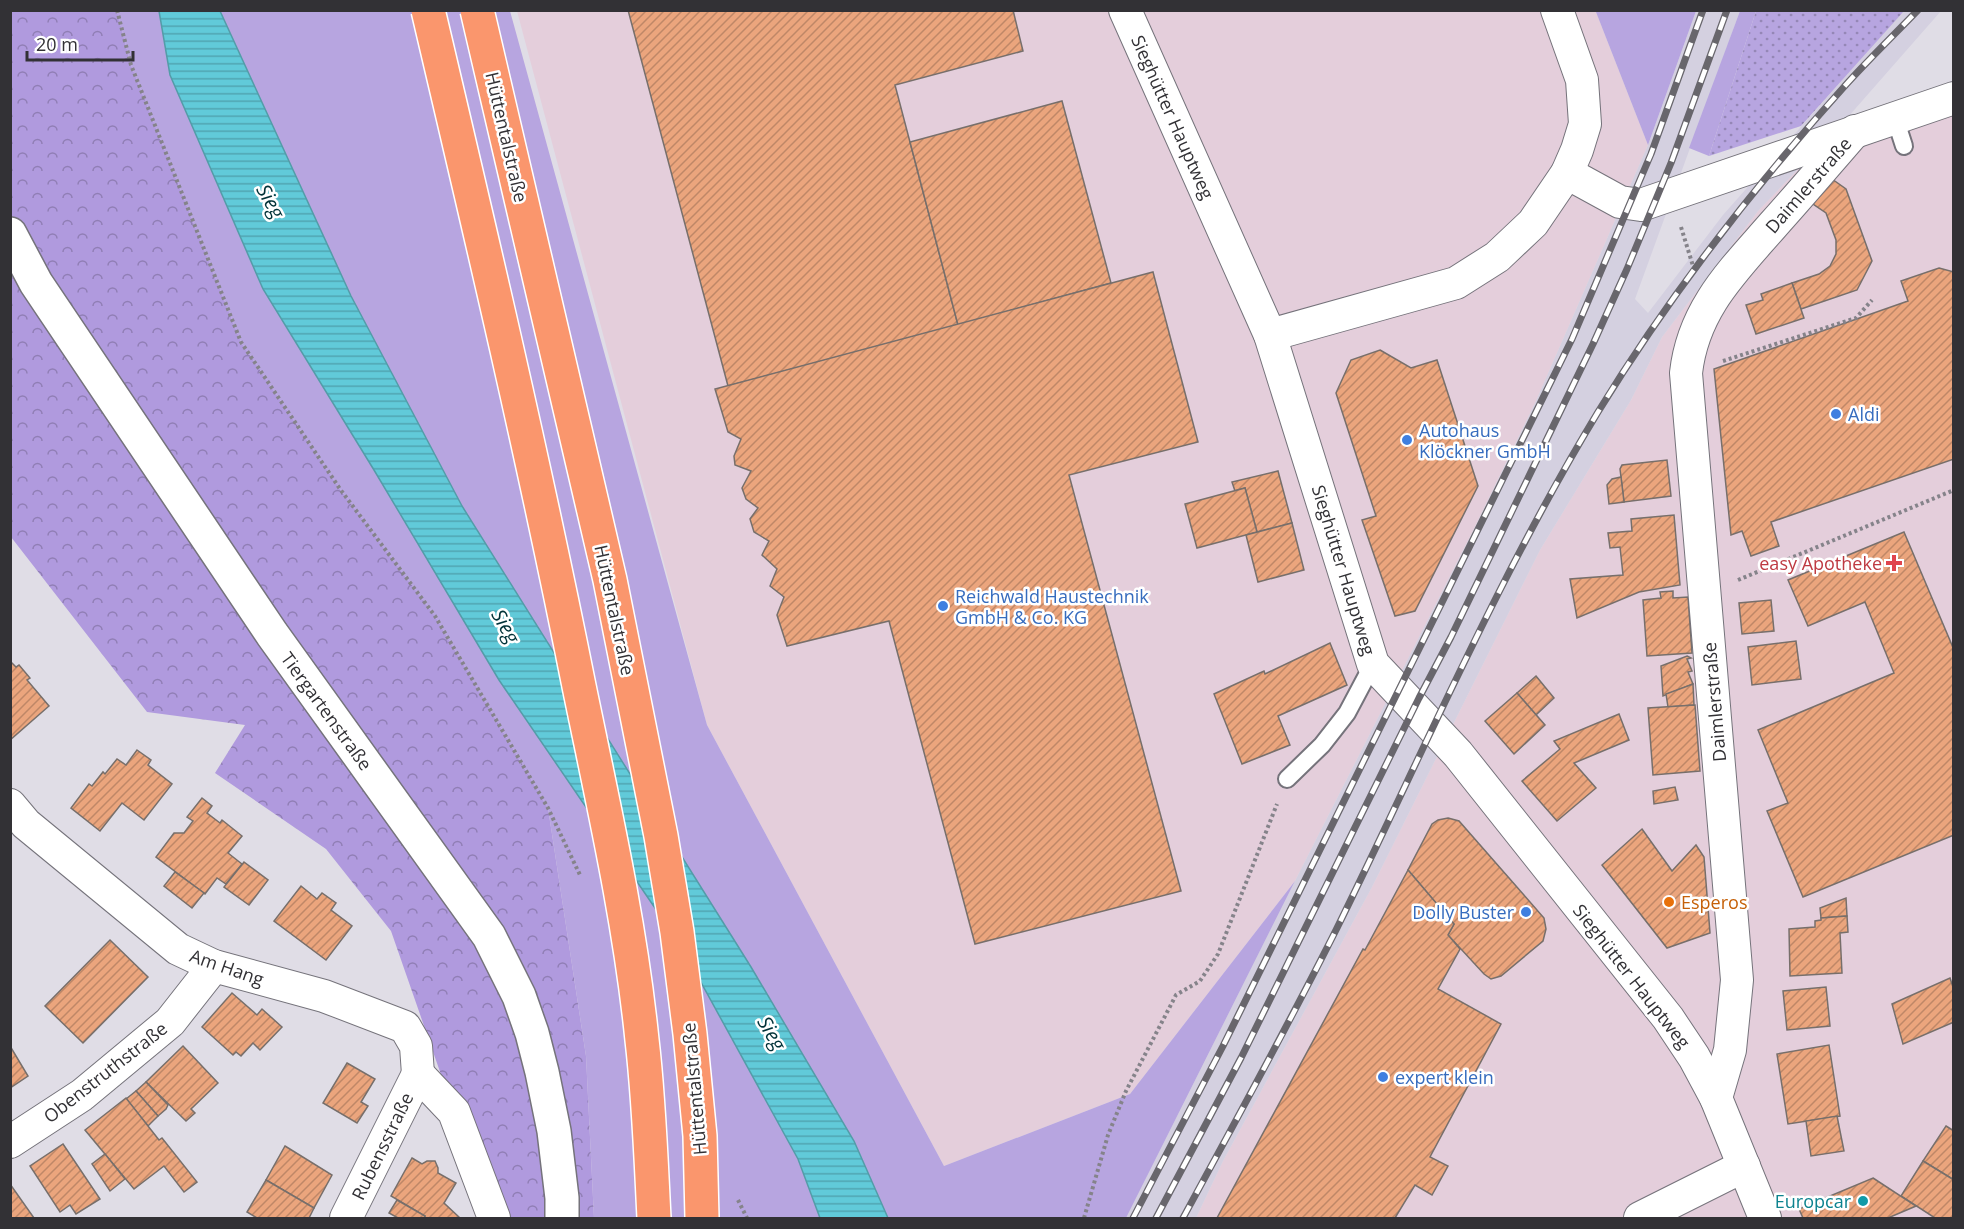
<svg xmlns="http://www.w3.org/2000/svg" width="1964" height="1229" viewBox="0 0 1964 1229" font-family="'Open Sans',sans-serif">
<defs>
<pattern id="forest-crowns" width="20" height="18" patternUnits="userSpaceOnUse" patternTransform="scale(1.5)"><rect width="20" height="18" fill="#b09ade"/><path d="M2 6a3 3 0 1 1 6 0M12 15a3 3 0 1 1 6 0" fill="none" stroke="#907eb5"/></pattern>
<pattern id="garden-dots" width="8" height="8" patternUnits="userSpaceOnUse" patternTransform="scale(1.5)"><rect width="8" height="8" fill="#b7a5e0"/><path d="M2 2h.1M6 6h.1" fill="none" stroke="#9587b6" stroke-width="1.8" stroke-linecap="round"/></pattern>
<pattern id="water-rules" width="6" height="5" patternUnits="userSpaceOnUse" patternTransform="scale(1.5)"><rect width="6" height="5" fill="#61cad9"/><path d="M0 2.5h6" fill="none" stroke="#51a5b1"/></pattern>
<pattern id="building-hatch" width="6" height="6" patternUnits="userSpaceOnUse" patternTransform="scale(1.5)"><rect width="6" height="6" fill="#eba57d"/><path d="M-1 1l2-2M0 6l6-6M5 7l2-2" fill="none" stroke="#bf8767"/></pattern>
</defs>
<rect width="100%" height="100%" fill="#e0dde6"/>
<!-- commercial -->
<g fill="#e4cedb">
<path d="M517,11H1598L1596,12L1648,145L1536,401L1473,531L1295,881L1130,1094L944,1166L707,725Z"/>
<path d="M1953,100V1218H1196L1223,1161L1372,887L1540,550L1631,400L1662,337L1758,211L1848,117Z"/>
</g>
<!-- built -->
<path fill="#d4d0e0" d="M1696,11H1740L1635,299L1648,313L1723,215L1898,17L1904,11H1941L1848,117L1758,211L1662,337L1631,400L1540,550L1372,887L1223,1161L1196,1218H1126L1295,881L1473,531L1536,401L1648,145Z"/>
<!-- grass -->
<g fill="#b7a5e0">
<path d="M1598,10L1696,11L1648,145L1596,12Z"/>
<path d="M117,11H159L170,75L263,289L374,470L499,680L681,946L798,1159L820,1218H594L586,1056L548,808L435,616L340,489L241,342L131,65Z"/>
<path d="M220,11H510L707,725L944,1166L1130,1094L1295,881L1126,1218H888L854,1141L751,967L462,506L351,296Z"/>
<path d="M1740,11H1756L1709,156L1689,148Z"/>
</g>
<!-- forest -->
<path fill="url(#forest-crowns)" d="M11,11H117L131,65L241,342L340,489L435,616L548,808L586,1056L594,1218H494L454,1112L391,931L326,849L215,773L245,725L147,712L11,537Z"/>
<!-- garden -->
<path fill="url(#garden-dots)" d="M1756,11H1904L1801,126L1709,156Z"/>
<!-- water -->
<path fill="url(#water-rules)" stroke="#539ca8" stroke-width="1.5" d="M159,11H220L351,296L462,506L751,967L854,1141L888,1218H820L798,1159L681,946L499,680L374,470L263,289L170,75Z"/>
<!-- building -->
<g fill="url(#building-hatch)" stroke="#776f6b" stroke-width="1.5">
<path d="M628,10H1013L1023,51L895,85L958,325L728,386Z"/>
<path d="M1062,101L1111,283L958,325L910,142Z"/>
<path d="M1832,179L1846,189L1872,261L1857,290L1801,309L1792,283L1819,274L1830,266L1836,254V240L1826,213L1813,204Z"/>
<path d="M1939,268L1954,272V459L1771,522L1779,546L1751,556L1742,531L1731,535L1714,369L1908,301L1901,281Z"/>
<path d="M1153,272L1198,442L1069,475L1181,891L975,944L889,621L787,646L777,615L784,597L770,586L777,569L762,555L769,541L754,532L750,519L758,508L746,499L742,488L751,471L735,465L734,456L741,439L728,432L715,389Z"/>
<path d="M1792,283L1804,318L1756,334L1746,305L1763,300L1761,294Z"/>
<path d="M1380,350L1411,368L1437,360L1478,486L1415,611L1395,616L1362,520L1376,516L1336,393L1351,360Z"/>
<path d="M1667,460L1671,496L1624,502L1620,469L1622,465Z"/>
<path d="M1278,471L1292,523L1257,532L1245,488L1235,491L1232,482Z"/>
<path d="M1621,477L1624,502L1609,504L1607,485L1612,479Z"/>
<path d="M1245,488L1257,532L1197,548L1185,504Z"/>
<path d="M1674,515L1680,585L1639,592L1577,618L1570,579L1623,575L1620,547L1610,548L1608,533L1632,531L1631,519Z"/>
<path d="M1292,523L1304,570L1258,582L1246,535Z"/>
<path d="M1904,532L1954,650V835L1803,897L1767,811L1788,803L1758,730L1894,673L1865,602L1808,626L1788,580Z"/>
<path d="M1673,591V598L1688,597L1692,653L1647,656L1643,600L1661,598L1660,592Z"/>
<path d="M1771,600L1774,631L1742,634L1739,603Z"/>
<path d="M1796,641L1801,679L1752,685L1748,647Z"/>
<path d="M1330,643L1347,685L1278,716L1290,745L1242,764L1214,694L1264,671L1265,674Z"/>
<path d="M1687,656L1691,658L1687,659L1692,671L1688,672L1693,684L1663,696L1661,666Z"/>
<path d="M10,661L16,667L19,665L30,678L27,680L49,706L10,740Z"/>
<path d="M1536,676L1554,698L1536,715L1517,693Z"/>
<path d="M1693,684L1694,705L1668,707L1666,694Z"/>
<path d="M1517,693L1545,725L1514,754L1485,721Z"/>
<path d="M1695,705L1700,771L1653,775L1648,708Z"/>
<path d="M1619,714L1629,740L1574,763L1596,788L1557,821L1522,781L1560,749L1554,741Z"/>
<path d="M137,750L151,760L148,765L172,784L144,820L122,803L100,831L71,808L89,784L92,786L103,772L105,774L117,759L126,765Z"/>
<path d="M1675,787L1678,800L1654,804L1653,791Z"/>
<path d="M202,798L212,806L207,813L220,823L222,820L242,836L228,853L242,864L226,884L217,878L205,894L156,857L174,833H184L193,821L187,817Z"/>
<path d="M1448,818L1459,821L1544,918L1546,929L1543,941L1501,976L1491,979L1484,974L1448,935L1454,924L1408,870L1432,824L1438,820Z"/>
<path d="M1642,829L1672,871L1696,845L1704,857L1710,933L1667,948L1602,865Z"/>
<path d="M244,862L268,880L249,905L224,887Z"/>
<path d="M1408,870L1454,924L1448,935L1460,949L1438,989L1501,1024L1430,1157L1448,1166L1432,1195L1415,1185L1395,1218H1217L1363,949L1365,950Z"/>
<path d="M175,872L204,893L192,908L164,886Z"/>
<path d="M301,886L317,899L322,893L336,903L331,910L352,926L326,960L274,921Z"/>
<path d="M1846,898L1847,916L1821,918L1820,908Z"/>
<path d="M1847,916L1848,932L1840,933L1842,973L1790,976L1789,929L1815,927V921L1821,920V918Z"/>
<path d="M110,940L148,977L83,1043L45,1006Z"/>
<path d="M1950,978L1954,990V1022L1903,1044L1892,1004Z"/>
<path d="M1826,987L1830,1026L1787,1030L1783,991Z"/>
<path d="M232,993L257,1015L262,1009L282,1027L260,1050L253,1043L241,1056L236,1052L233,1055L202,1027Z"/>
<path d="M1829,1045L1840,1116L1788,1124L1777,1054Z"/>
<path d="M10,1046L28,1076L10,1088Z"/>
<path d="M183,1046L218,1083L191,1109L195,1113L186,1121L146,1082Z"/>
<path d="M347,1063L375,1079L361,1102L368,1106L357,1123L323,1103Z"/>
<path d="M146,1082L168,1105L166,1109L158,1116L136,1091Z"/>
<path d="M136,1091L158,1116L148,1126L126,1099Z"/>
<path d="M126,1098L159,1140L162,1138L197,1182L184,1192L164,1166L134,1189L85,1130Z"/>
<path d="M1837,1116L1844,1151L1811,1156L1806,1121Z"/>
<path d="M1946,1126L1954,1131V1180L1923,1161Z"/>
<path d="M63,1144L100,1199L76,1214L70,1205L60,1212L30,1166Z"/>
<path d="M285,1146L332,1175L314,1208L266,1180Z"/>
<path d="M105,1154L125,1179L110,1191L92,1164Z"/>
<path d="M412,1158L422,1164L427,1161H435L438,1168V1173L456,1183L444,1203L460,1218H424L425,1216L391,1196Z"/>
<path d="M1923,1161L1954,1180V1218H1935L1901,1196Z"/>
<path d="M1873,1178L1916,1206L1888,1218H1803L1799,1209Z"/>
<path d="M266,1180L314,1208L309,1218H257L247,1212Z"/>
<path d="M10,1184L34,1218H10Z"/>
<path d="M397,1200L425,1216L424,1218H398L389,1213Z"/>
</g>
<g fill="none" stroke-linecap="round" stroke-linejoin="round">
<!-- lane casing -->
<g stroke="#75737b" stroke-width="20">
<g id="lane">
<path d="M1895,118L1904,146"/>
<path d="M1287,779L1322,745L1347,713L1373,664"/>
</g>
</g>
<!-- street casing -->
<g stroke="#75737b" stroke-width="34">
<g id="street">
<path d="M1125,10L1270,335L1373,664L1458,754L1668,1018L1694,1057L1716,1098L1765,1218"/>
<path d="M1567,173L1620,202L1641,205L1954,98"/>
<path d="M1270,335L1456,283L1497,257L1533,223L1567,173L1577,150L1585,124L1582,80L1557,10"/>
<path d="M10,805L26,824L178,949L214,966L324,996L405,1027L416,1046L418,1074"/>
<path d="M418,1074L454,1112L494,1218"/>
<path d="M1716,1098L1730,1050L1737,980L1686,373C1693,309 1733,271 1773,225C1801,194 1828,162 1855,131"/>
<path d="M10,1142L82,1095L170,1022L214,966"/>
<path d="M346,1218L418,1074"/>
<path d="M1640,1218L1744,1166"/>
</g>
</g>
<!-- secondary casing -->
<g stroke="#75737b" stroke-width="36">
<path id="secondary" d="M10,234L36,283L272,634L489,936L519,996L532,1033L542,1072L554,1131L562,1198V1218"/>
</g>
<!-- path -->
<g stroke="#85838a" stroke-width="4" stroke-dasharray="3 3" stroke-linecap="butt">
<path d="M117,10L131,65L241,342L340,489L435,616L548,808L580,875"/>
<path d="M1681,227L1693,266"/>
<path d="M1723,361L1856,318L1872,300"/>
<path d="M1738,580L1954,490"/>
<path d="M738,1200L747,1218"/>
<path d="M1084,1218L1108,1135L1126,1091L1176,995L1200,981L1218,954L1277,804"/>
</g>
<!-- lane -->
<use href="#lane" stroke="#fff" stroke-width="16"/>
<!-- street -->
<use href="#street" stroke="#fff" stroke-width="32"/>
<!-- secondary -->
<use href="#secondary" stroke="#fff" stroke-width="33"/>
<!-- rail casing -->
<g stroke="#68666c" stroke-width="7">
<g id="rail">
<path d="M1133,1218L1223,1046L1572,339L1651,154L1703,10"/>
<path d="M1156,1218L1241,1058L1419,698L1451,637L1593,344L1627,269L1671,163L1727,10"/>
<path d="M1183,1218C1235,1122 1288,1026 1337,928C1422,755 1498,577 1598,412C1669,296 1753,188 1843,88C1867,61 1893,36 1918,10"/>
</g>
</g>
<!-- rail -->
<use href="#rail" stroke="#fff" stroke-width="4.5" stroke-dasharray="14" stroke-linecap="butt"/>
<!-- highway-bridge casing -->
<g stroke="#fff" stroke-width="36" stroke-linecap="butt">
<g id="highway-bridge">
<path d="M428,10C481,235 534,460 579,686C603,803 630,921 642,1040C649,1099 651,1159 654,1218"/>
<path d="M477,10L610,580L661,836L677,932L690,1034L700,1136L702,1218"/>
</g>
</g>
<!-- highway-bridge -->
<use href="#highway-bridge" stroke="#fa966d" stroke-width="33"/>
</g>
<!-- markers -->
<g fill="#3f7fe0" stroke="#fff" stroke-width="2">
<circle cx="1836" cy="414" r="6"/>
<circle cx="1407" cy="440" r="6"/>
<circle cx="943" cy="606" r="6"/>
<circle cx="1526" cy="912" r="6"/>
<circle cx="1383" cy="1077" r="6"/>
</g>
<path fill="#e0444e" stroke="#fff" stroke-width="2" d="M1891 554h6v6h6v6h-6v6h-6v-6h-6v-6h6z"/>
<circle fill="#e8710a" stroke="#fff" stroke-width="2" cx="1669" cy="902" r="6"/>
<circle fill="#0f9aa8" stroke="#fff" stroke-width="2" cx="1863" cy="1201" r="6"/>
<g text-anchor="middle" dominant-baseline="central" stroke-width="5" stroke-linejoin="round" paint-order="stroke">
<!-- street labels -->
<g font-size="18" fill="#323135" stroke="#fff">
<text transform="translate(1173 117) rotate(66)">Sieghütter Hauptweg</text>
<text transform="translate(507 137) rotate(77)">Hüttentalstraße</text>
<text transform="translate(1808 185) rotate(-49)">Daimlerstraße</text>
<text transform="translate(1344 570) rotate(73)">Sieghütter Hauptweg</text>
<text transform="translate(615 610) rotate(78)">Hüttentalstraße</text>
<text transform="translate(1714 702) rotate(-95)">Daimlerstraße</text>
<text transform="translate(327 711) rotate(54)">Tiergartenstraße</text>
<text transform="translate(227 967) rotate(19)">Am Hang</text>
<text transform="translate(1632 976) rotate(52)">Sieghütter Hauptweg</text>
<text transform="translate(105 1072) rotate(-38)">Obenstruthstraße</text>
<text transform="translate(694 1089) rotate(-95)">Hüttentalstraße</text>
<text transform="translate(382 1146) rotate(-64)">Rubensstraße</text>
</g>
<!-- shop labels -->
<g font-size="18" fill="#366cbe" stroke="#fff" text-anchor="start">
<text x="1848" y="414">Aldi</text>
<text x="1419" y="430">Autohaus<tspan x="1419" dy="21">Klöckner GmbH</tspan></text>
<text x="955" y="596">Reichwald Haustechnik<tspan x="955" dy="21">GmbH &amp; Co. KG</tspan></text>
<text x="1514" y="912" text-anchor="end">Dolly Buster</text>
<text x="1395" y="1077">expert klein</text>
</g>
<!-- health labels -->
<g font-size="18" fill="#be3a42" stroke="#fff" text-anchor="end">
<text x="1882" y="563">easy Apotheke</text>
</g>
<!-- food labels -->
<g font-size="18" fill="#c56008" stroke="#fff" text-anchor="start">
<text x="1681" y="902">Esperos</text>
</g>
<!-- culture labels -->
<g font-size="18" fill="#0d838f" stroke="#fff" text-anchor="end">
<text x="1851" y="1201">Europcar</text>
</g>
<!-- water labels -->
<g font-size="20" font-style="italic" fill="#003238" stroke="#fff">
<text transform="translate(271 201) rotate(61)">Sieg</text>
<text transform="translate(506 626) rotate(61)">Sieg</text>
<text transform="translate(772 1033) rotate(60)">Sieg</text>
</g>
</g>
<!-- border -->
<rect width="1964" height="1229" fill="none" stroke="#323135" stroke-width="24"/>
<!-- scale -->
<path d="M27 51v9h106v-9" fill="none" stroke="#323135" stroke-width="3"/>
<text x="36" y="51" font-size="18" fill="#323135" stroke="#ffffff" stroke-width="4.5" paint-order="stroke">20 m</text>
</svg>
